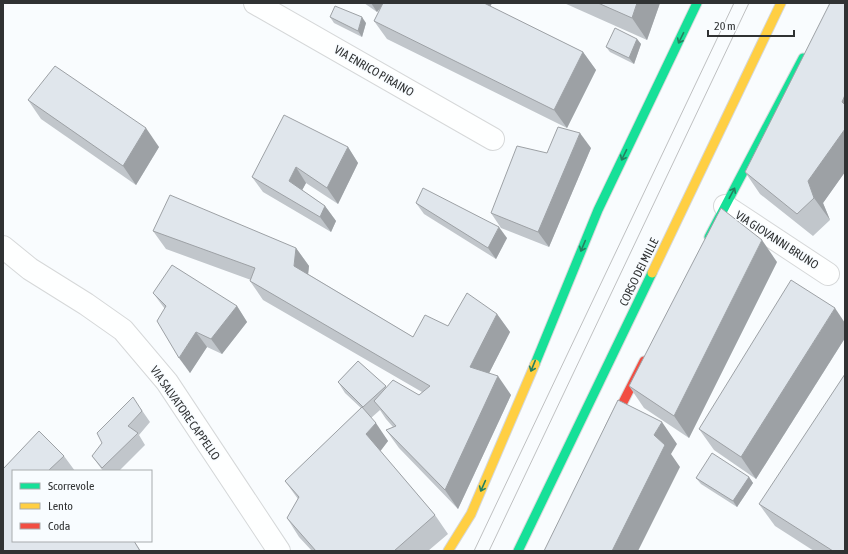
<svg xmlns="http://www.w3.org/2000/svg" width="848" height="554" viewBox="0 0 848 554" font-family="'Asap Condensed',sans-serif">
<rect width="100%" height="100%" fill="#f9fcfe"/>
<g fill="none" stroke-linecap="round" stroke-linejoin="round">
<!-- street casing -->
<g stroke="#d6d8d9" stroke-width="24">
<g id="street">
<path d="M255,3L493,139"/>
<path d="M725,206L828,274"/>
<path d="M3,247L30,269L86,304L123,330L167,382L279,551"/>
</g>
</g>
<!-- fast casing -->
<g stroke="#d6d8d9" stroke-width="11">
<g id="fast">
<path d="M709,237L803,58"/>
<path d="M535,364L598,210L697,3"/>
<path d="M518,551L652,273"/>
</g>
</g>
<!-- slow casing -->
<g stroke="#d6d8d9" stroke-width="11">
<g id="slow">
<path d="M652,273L781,3"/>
<path d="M448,551L471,514L535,364"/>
</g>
</g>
<!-- jam casing -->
<g stroke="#d6d8d9" stroke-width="11">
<path id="jam" d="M610,428L644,361"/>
</g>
<!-- street -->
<use href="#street" stroke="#feffff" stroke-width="22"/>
<!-- fast -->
<use href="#fast" stroke="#16e098" stroke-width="9"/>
<!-- slow -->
<use href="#slow" stroke="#ffcf43" stroke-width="9"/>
<!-- jam -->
<use href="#jam" stroke="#f24e42" stroke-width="9"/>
<!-- tram -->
<g stroke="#bfc0c1" stroke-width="1">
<path d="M474,551L734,3"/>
<path d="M489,551L749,3"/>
</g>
</g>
<!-- wall -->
<g fill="#c1c6cb">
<path d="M364,3H492L490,6L583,52L596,70L567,128L387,39L374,21L381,8L377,12Z"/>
<path d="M564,3H660L647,40Z"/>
<path d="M845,3V172L823,203L830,220L813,236L760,194L745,172Z"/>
<path d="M330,17L366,23L362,37L334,23Z"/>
<path d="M637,39L641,44L634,64L610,52L606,47Z"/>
<path d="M28,100L159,147L136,185L41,119Z"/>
<path d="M348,147L358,163L338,204L306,183L302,190L325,206L336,221L331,232L263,192L252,177Z"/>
<path d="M591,148L549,247L501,228L491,213L547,153Z"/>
<path d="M416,203L507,238L496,259L424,214Z"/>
<path d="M153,231L296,248L309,266L308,274L413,337L448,326L497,314L510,332L489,373L511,395L458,509L399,448L386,430L393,427L386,419L380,410L371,418L388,441L380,451L435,515L448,534L428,551H312L299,537L287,518L298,499L285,481L361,408L345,393L338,382L358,361L386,387L419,395L422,392L263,300L250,281L251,280L166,249Z"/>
<path d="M777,262L689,438L644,408L629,386Z"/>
<path d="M153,293L237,306L247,322L222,354L207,347L190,373L165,309Z"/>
<path d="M845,323V338L756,479L714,450L699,429Z"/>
<path d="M141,409L150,422L139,435L145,445L119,471H103L92,456Z"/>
<path d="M64,456L75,471H13V541H134L141,551H3V469Z"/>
<path d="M749,477L753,483L737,507L701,484L696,478Z"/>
<path d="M759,504L845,551H814L775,526Z"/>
</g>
<!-- shaded-wall -->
<g fill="#9da1a5">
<path d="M371,3H384L377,12Z"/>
<path d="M477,3H492L486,16Z"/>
<path d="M637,3H660L647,40L632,18Z"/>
<path d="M362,17L366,23L362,37L358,31Z"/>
<path d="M637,39L641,44L634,64L629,58Z"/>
<path d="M583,52L596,70L567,128L554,110Z"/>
<path d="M845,95V106L842,102Z"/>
<path d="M146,128L159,147L136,185L123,166Z"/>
<path d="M845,129V172L823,203L830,220L814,198L808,181Z"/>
<path d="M580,133L591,148L549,247L538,232Z"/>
<path d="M348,147L358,163L338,204L327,188Z"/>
<path d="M296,167L306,183L299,196L289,181Z"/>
<path d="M325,206L336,221L331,232L320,217Z"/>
<path d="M499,227L507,238L496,259L488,248Z"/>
<path d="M762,240L777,262L689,438L674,416Z"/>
<path d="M296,248L309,266L307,284L294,266Z"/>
<path d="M237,306L247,322L222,354L211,339Z"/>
<path d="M835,308L845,323V338L756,479L741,457Z"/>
<path d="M497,314L510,332L483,385L470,367Z"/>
<path d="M196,332L207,347L190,373L179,358Z"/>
<path d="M498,376L511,395L458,509L445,490Z"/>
<path d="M662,422L677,444L671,454L680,467L638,551H612L654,435Z"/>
<path d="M376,423L388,441L379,453L366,434Z"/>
<path d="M749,477L753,483L737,507L733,501Z"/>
</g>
<!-- building -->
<g fill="#e0e6ec" stroke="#9da1a5">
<path d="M383,3H484L583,52L554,110L374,21Z"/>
<path d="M598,3H637L632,18Z"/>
<path d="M830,3H845V95L842,102L845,105V129L808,181L814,198L797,214L745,172Z"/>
<path d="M335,6L362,17L358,31L330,17Z"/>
<path d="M615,28L637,39L629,58L606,47Z"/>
<path d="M55,66L146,128L123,166L28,100Z"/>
<path d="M284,115L348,147L327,188L296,167L289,181L325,206L320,217L252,177Z"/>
<path d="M558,127L580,133L538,232L491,213L517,146L547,153Z"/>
<path d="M423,188L499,227L488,248L416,203Z"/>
<path d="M170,195L296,248L294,266L413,337L425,315L448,326L467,293L497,314L470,367L498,376L445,490L386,430L396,426L374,401L393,380L419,395L430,386L250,281L255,268L153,231Z"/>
<path d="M721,208L762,240L674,416L629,386Z"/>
<path d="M172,265L237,306L211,339L196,332L179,358L157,321L166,306L153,293Z"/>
<path d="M791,280L835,308L741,457L699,429Z"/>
<path d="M358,361L386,386L363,407L338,382Z"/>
<path d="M845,374V551H833L759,504Z"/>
<path d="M133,397L142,411L128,426L138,433L102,468L92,456L102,443L97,433Z"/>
<path d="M618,400L662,422L654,435L665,445L612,551H544Z"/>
<path d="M362,407L376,423L366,434L435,515L394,551H316L287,518L299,497L285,481Z"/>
<path d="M39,431L64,456L48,471H13V541H134L140,551H3V469Z"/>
<path d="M712,453L749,477L733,501L696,478Z"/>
</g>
<!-- one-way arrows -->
<defs><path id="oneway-shaft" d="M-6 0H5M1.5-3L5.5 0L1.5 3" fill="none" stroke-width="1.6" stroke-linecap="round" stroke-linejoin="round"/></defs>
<g stroke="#248060">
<use href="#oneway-shaft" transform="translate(681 38) rotate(116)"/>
<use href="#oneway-shaft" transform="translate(624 155) rotate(116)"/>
<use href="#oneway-shaft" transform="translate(732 193) rotate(-62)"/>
<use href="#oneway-shaft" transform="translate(583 246) rotate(113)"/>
<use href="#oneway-shaft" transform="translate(533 366) rotate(112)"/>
<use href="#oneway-shaft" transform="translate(483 486) rotate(114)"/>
</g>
<g text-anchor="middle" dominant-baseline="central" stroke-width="3" stroke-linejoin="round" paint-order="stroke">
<!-- street labels -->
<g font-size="12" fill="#303233" stroke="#f8fcff">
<text transform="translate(374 71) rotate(30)">VIA ENRICO PIRAINO</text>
<text transform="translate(777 240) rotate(33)">VIA GIOVANNI BRUNO</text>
<text transform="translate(639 272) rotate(-64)">CORSO DEI MILLE</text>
<text transform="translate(185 413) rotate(55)">VIA SALVATORE CAPPELLO</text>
</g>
</g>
<!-- border -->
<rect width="848" height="554" fill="none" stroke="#303233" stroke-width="8"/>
<!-- legend -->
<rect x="12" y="470" width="140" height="72" fill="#f8fcff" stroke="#a8abad"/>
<rect x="20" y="483" width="20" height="6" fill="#16e098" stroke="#a8abad"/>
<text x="48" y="490" font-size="12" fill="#303233">Scorrevole</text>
<rect x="20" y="503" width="20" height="6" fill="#ffcf43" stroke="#a8abad"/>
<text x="48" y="510" font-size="12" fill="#303233">Lento</text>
<rect x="20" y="523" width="20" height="6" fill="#f24e42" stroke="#a8abad"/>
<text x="48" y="530" font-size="12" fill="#303233">Coda</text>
<!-- scale -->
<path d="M708 30v6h86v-6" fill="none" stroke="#303233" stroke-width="2"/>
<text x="714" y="30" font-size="12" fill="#303233" stroke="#f8fcff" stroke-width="3" paint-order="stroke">20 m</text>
</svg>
